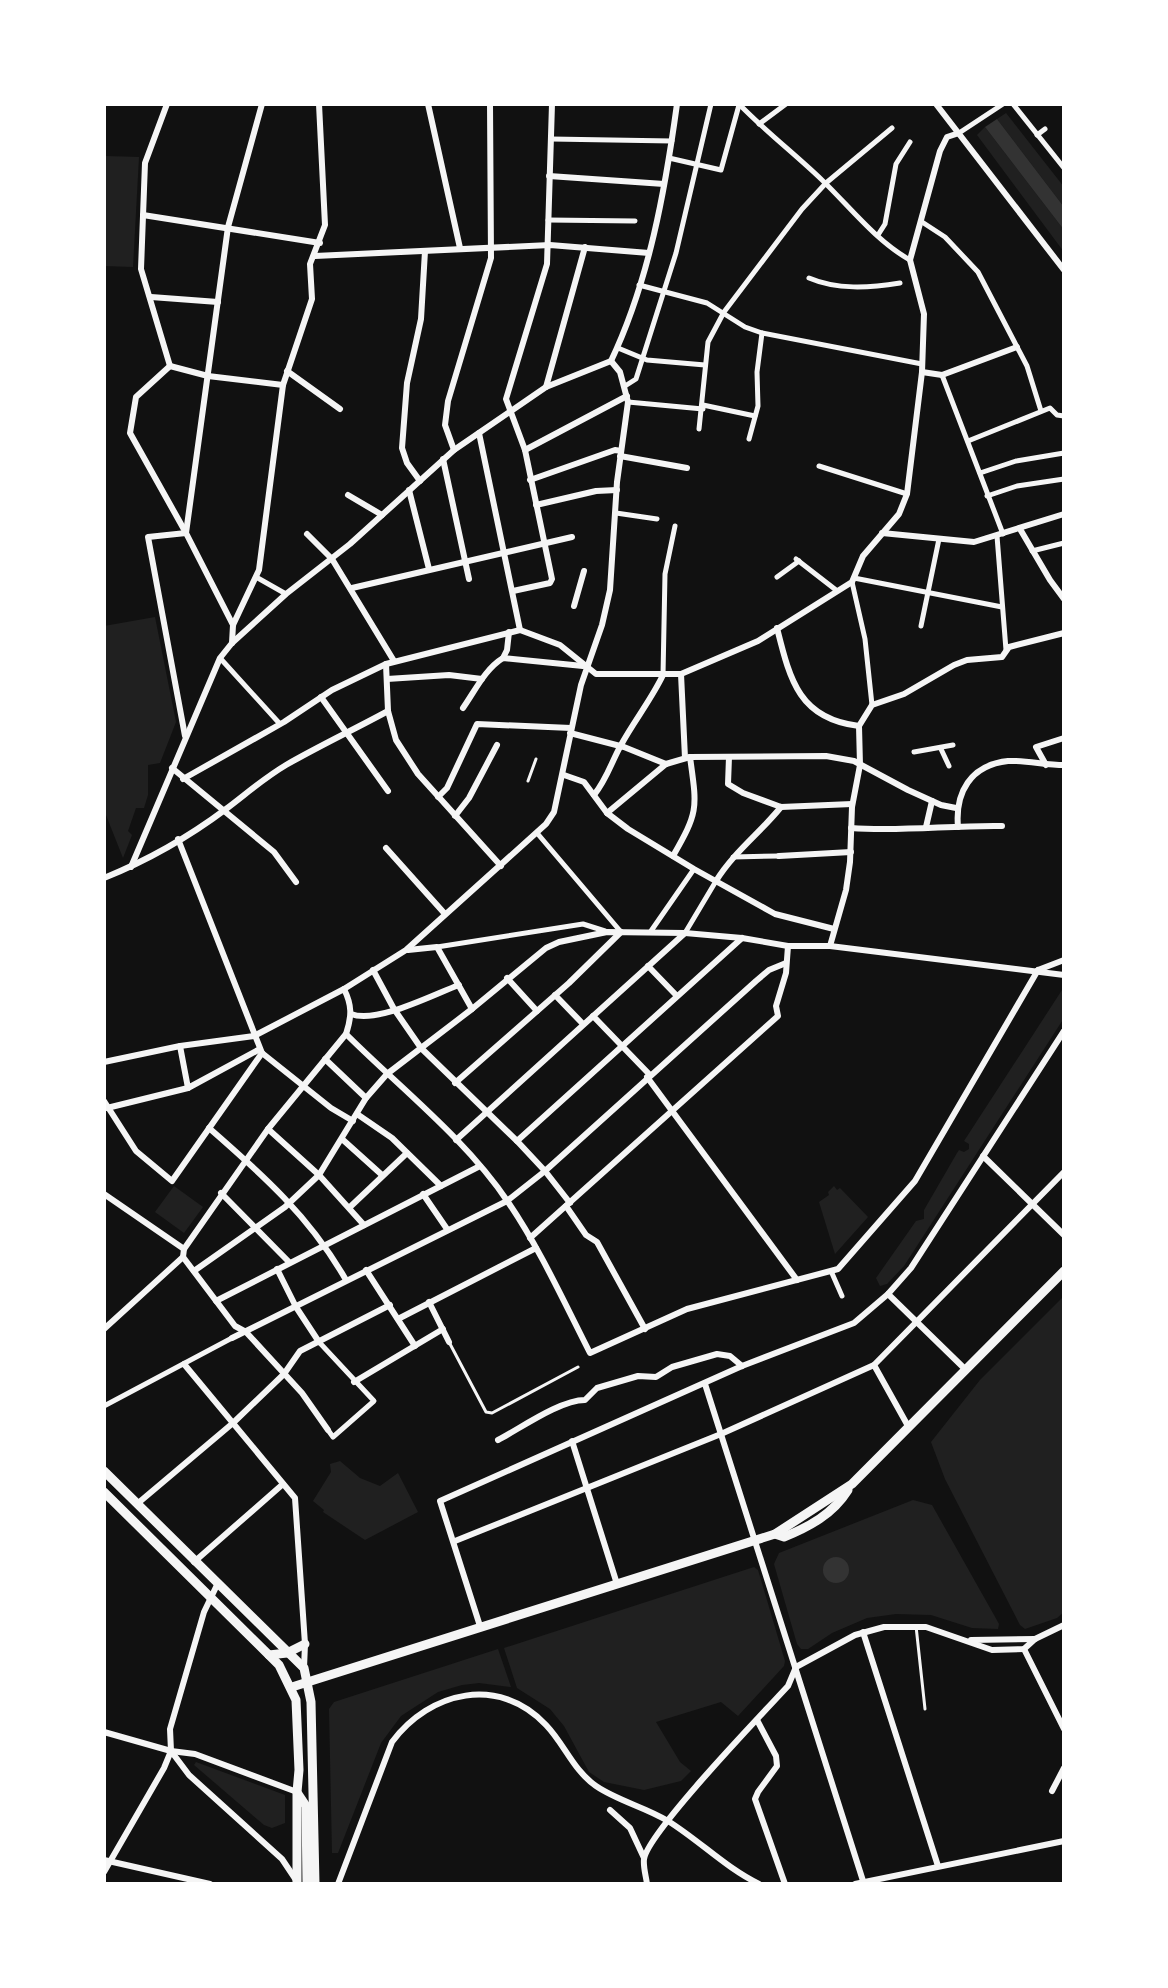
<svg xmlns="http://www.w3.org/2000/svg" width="1168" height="1988" viewBox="0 0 1168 1988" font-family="Manrope,sans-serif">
<rect width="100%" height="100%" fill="#111"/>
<!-- green -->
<g fill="#202020">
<path d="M1006,113L1064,187V207L997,119Z"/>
<path d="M985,127L1064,230V252L977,135Z"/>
<path d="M104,148L106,156L139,157L133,267L104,266Z"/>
<path d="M155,617L176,722L160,763L148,765V795L144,808H136L128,831L132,835L123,858L104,810V626Z"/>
<path d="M1062,990L1064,991V1018L904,1266L887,1284L880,1286L876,1278L916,1221L924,1219V1210L957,1153L959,1150L964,1152L969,1149V1144L964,1141Z"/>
<path d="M174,1186L203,1207L184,1233L155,1212Z"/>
<path d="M834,1186L837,1190L840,1188L868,1217L835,1254L819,1202L829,1195L828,1192Z"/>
<path d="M1064,1296V1612L1057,1618L1025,1629L1020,1625L945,1479L931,1442L980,1380Z"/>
<path d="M340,1461L360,1478L380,1486L398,1473L418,1512L365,1540L323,1512L324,1510L313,1501L331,1472L330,1464Z"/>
<path d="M913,1500L932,1505L994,1615L999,1624L998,1629L972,1628L931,1615L896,1614L867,1618L832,1633L808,1649H801L797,1644L774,1564L779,1553Z"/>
<path d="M754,1567L758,1570L785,1661L784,1666L738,1716L721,1702L656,1722L680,1762L691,1771L681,1781L644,1790L604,1782L589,1772L564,1726L550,1709L517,1688L504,1648Z"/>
<path d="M498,1649L511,1687L479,1683L462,1685L438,1692L401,1716L381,1743L338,1853H332L329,1709L334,1702Z"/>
<path d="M196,1762L285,1795V1823L272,1828L264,1825L194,1765Z"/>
</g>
<!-- water -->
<g fill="#333">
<path d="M997,119L1064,207V230L985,127Z"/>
<circle cx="836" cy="1570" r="13"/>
</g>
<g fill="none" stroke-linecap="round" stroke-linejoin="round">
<!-- service -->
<g stroke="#f5f5f5" stroke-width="3">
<path d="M528,781L536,759"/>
<path d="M449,1342L486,1412L492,1413L578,1367"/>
<path d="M916,1626L925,1709"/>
</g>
<!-- pedestrian -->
<g stroke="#f5f5f5" stroke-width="5">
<path d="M739,104C765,131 795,154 822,180C850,207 876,241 910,260"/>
<path d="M1013,104L1064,168"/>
<path d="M759,124L786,104"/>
<path d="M959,133L1003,104"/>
<path d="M1037,135L1045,129"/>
<path d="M551,139L672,141"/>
<path d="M669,158L721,170L739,105"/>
<path d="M548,220L635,221"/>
<path d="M922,222L945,237L978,272L1027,366L1041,411"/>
<path d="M878,235L885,224L896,164L910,142"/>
<path d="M809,278C837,290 869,288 900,283"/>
<path d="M639,285L707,303L745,327L762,333L922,364"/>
<path d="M618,348L647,360L705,365"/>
<path d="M942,375L1003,534"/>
<path d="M625,386L636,379L676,253L711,104"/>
<path d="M628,402L703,409"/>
<path d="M703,405L755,416"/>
<path d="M699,429L708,342L724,312L802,209L826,183L892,128"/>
<path d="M749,439L758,406L757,372L762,333"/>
<path d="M968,441L1050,408L1057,415L1064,416"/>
<path d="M819,466L907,494"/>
<path d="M980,473L1016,461L1064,453"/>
<path d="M987,496L1017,486L1064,479"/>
<path d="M616,513L657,519"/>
<path d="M997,536L1006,650"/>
<path d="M1032,551L1064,543"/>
<path d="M796,559L836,590"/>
<path d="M256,577L286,594"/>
<path d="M777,577L799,561"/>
<path d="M854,578L1002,607"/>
<path d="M852,582L865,639L872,705"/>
<path d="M921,626L939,539"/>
<path d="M220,658L280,724"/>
<path d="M663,675L665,574L675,526"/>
<path d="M941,749L949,766"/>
<path d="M914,752L953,745"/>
<path d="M537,833L621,932"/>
<path d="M733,857L779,856"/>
<path d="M651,931L694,869"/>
<path d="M685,933L716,881"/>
<path d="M437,947L583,924L605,931"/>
<path d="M831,1271L842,1296"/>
<path d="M319,1342L374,1401L333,1437L328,1430"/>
<path d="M104,1406L232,1338"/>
</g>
<!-- minor -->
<g stroke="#f5f5f5" stroke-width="6">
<path d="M167,104L145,163L141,269L170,366"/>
<path d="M428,104L460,248"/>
<path d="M936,104L1064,270"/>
<path d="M549,176L664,184"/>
<path d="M143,215L320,243"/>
<path d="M315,256L550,245L649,253"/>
<path d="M151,297L218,302"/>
<path d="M611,361C649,281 665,191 677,104"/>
<path d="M170,366L136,397L130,433L186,533L233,625"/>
<path d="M170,366L208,376L283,385"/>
<path d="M287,371L340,409"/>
<path d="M922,372L942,375L1017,347"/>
<path d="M546,387L585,247"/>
<path d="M479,433L520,630"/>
<path d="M454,450L445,425L448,401L491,258L490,104"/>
<path d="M525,450L627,396"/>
<path d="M620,456L687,468"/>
<path d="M443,459L469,579"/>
<path d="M530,480L615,450L621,451"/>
<path d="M420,481L407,463L402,448L407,383L421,319L425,251"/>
<path d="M409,490L429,569"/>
<path d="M348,495L382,515"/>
<path d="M536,505L596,491L617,490"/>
<path d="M1020,529L1050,580L1064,599"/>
<path d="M882,533L974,542L1064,514"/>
<path d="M307,534L332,559L394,661"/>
<path d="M352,588L572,537"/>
<path d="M513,591L550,583L552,579L525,450L506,399L547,264L552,104"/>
<path d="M574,606L584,571"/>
<path d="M777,628C790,680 799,719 859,726"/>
<path d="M232,643L233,625L259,570L283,385L312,299L310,264L325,225L319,104"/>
<path d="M503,658L507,650L509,632"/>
<path d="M386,664L388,711L396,740L418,774L501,866"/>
<path d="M681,674L685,758"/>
<path d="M387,679L449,675L482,679"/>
<path d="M321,697L388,791"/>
<path d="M463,708C475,691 485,669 503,658L583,666"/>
<path d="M570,733L624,747L666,764"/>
<path d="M185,736L148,537L186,533L228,227L262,104"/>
<path d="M729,757L728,784L743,793L781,807L852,804"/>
<path d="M1046,765L1036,747L1064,738"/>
<path d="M172,768L274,852L296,882"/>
<path d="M564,775L584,782L607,813L628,829L694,869L775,914L834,929"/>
<path d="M183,779L284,722L332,690L386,664L520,630L560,645L596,674H681L758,641L852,582L863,556L899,514L907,494L922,372L924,314L910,260L940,151L947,137L959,133"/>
<path d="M594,795C607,779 611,763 621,745C634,721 651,700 663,675"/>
<path d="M438,797L447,788L477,724L571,728"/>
<path d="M607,813L666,764L690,757L826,756L854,761L908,790L941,805L956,808"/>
<path d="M455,816L469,798L497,745"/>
<path d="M926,827L932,801"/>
<path d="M958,827C955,793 970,765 1008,761C1026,760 1045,765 1064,765"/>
<path d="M851,828C901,832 951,825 1002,826"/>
<path d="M178,839L262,1053L331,1108L353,1121"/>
<path d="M386,848L445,914"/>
<path d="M673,856C699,811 697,808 690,757"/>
<path d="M779,856L851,852"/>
<path d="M131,867L220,658L232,643L286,594L350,544L454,450L546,387L611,361"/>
<path d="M104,878C146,861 190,836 226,809C246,794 264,778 286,765C319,746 355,729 388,711"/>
<path d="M716,881C734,852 760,833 781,807"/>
<path d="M830,946L846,890L850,862L852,807L860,765L859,726L872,705L904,694L954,665L967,660L1002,657L1009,647L1064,633"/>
<path d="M408,950L437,947L472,1009"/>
<path d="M648,966L676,995"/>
<path d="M373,970L394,1009L421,1048L517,1141L545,1171L570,1203"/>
<path d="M1038,970L1064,960"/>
<path d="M507,978L537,1011"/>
<path d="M555,995L583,1024"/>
<path d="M351,1014C377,1024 432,995 459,985"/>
<path d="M593,1016L650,1075"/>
<path d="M346,1034C399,1087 466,1139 508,1202C540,1249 564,1302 590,1353L687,1309L838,1269L915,1181L1038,970"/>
<path d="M180,1046L188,1088L260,1049"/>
<path d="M325,1059L366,1098"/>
<path d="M104,1062L180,1046L254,1036L344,989L406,950L546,824L554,812L581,685L602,625L610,590L617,482L628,402L620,372L611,361"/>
<path d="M647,1077L797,1280"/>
<path d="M455,1083L569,983L621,932"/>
<path d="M104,1101L136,1151L172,1181L262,1053"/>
<path d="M107,1108L188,1088"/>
<path d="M357,1114L392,1138L441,1186"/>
<path d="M209,1128C263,1175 310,1217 346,1280"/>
<path d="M268,1129L319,1175L364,1225"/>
<path d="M342,1139L382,1175"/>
<path d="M456,1140L685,933"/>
<path d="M517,1141L742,938"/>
<path d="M983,1156L1064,1235"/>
<path d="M221,1193L289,1262"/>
<path d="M104,1194L184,1249"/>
<path d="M423,1194L447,1229"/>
<path d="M566,1206L586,1235L597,1242L645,1329"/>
<path d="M350,1207L407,1153"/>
<path d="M530,1238L778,1016L776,1006L786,973L788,946"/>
<path d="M277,1269L296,1307L319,1342"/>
<path d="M366,1270L415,1346"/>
<path d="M194,1271L285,1207L319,1175L366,1098L387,1074L472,1009L546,948L559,942L607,932L685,933L742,938L788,946H830L1064,975"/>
<path d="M888,1294L966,1370"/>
<path d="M216,1301L480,1166"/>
<path d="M429,1302L449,1342"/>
<path d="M398,1319L536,1248"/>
<path d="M104,1329L183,1257"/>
<path d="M232,1338L507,1201L545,1171L756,981L769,970L786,963"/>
<path d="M184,1364L295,1498L305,1644L304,1668"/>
<path d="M874,1365L908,1426"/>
<path d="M354,1382L443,1329"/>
<path d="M705,1384L864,1884"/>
<path d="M328,1430L302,1393L246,1332L235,1326L183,1257L184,1249L268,1129L346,1034C352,1016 352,1005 344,989"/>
<path d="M498,1440C521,1428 560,1400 585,1400L597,1388L638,1376L656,1377L672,1367L717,1354L730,1356L742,1366"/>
<path d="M572,1441L617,1584"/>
<path d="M137,1504L233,1423L284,1374L300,1351L390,1305"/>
<path d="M455,1541L721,1434L874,1365L1064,1172"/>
<path d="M194,1562L283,1484"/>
<path d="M480,1626L440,1501L742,1366L854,1323L888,1294L911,1268L1064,1031"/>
<path d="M863,1632L938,1866"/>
<path d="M971,1640L1035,1639"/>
<path d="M1024,1649L1064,1729"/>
<path d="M757,1720L776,1756L777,1766L758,1792L755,1799L785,1884"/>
<path d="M104,1732L171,1751L195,1754L297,1792"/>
<path d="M171,1751L189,1775L282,1859L296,1880"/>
<path d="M1052,1791L1064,1768"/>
<path d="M610,1810L630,1828L644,1858"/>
<path d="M104,1860L210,1884"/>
<path d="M104,1872L164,1768L171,1751L170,1729L204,1612L217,1585"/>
<path d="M338,1884L392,1742C430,1691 499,1675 546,1725C565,1745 573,1770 596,1786C618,1801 645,1807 668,1821C700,1841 726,1868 759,1884"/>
<path d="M647,1884C646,1876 643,1867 644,1859C648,1832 763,1713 788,1686L796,1667L855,1635L884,1627H926L992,1650L1024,1649L1035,1639L1064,1625"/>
<path d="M855,1884L1064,1841"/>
</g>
<!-- secondary -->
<g stroke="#f5f5f5" stroke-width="9">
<path d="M104,1471L304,1668L311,1702L315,1884"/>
<path d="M104,1492L279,1665L296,1700L299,1770L297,1792V1884"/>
<path d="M775,1534L784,1537C809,1527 833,1514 848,1490"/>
<path d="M269,1655L287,1653L305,1644"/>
<path d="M292,1687L775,1534L852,1484L1064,1271"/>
<path d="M298,1794L306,1806L307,1884"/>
</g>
</g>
<!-- border -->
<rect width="1168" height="1988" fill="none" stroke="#ffffff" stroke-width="212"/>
</svg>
